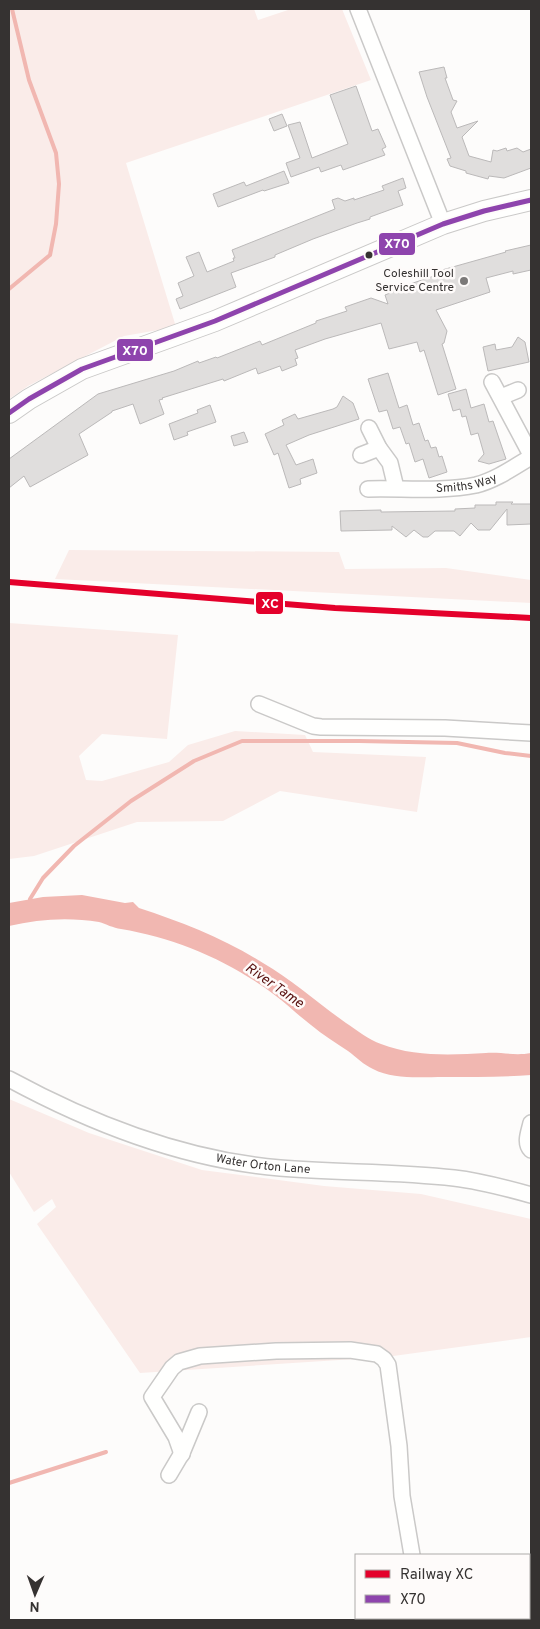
<svg xmlns="http://www.w3.org/2000/svg" width="540" height="1629" viewBox="0 0 540 1629" font-family="Overpass,sans-serif">
<rect width="100%" height="100%" fill="#fdfcfb"/>
<!-- green -->
<g fill="#faece9">
<path d="M9,9H254L258,20L291,9H342L371,80L126,163L176,327L124,336L28,386L9,399Z"/>
<path d="M69,550L339,552L345,569L446,568L531,580V603L55,579Z"/>
<path d="M9,623L178,635L167,739L102,734L79,756L86,780L102,781L169,762L188,745L235,731L305,735L313,752L426,757L417,812L280,791L223,821L137,822L34,856L9,859Z"/>
<path d="M9,1099L89,1133L202,1170L324,1186L421,1194L531,1219V1337L386,1357L140,1373L37,1224L56,1207L52,1199L34,1212L9,1172Z"/>
</g>
<!-- water -->
<path fill="#f1b7b1" d="M82,895L125,903L133,902L139,908C182,922 225,939 263,963C292,980 318,1003 346,1023C357,1030 369,1040 381,1044C414,1057 452,1055 486,1053C502,1052 515,1056 531,1053V1075C502,1077 473,1077 444,1077C421,1077 394,1080 373,1069C364,1065 356,1057 348,1051C336,1043 323,1035 311,1025C299,1016 288,1005 276,996C232,962 176,938 121,929C113,928 106,924 99,922C69,917 38,919 9,926V903L43,897Z"/>
<g fill="none" stroke-linecap="round" stroke-linejoin="round">
<!-- stream -->
<g stroke="#f1b7b1" stroke-width="4">
<path d="M9,289L50,255L56,224L59,184L56,153L29,80L12,9"/>
<path d="M30,899L43,878L74,846L131,801L194,761L242,741H359L457,743L505,753L531,756"/>
<path d="M9,1483L106,1452"/>
</g>
</g>
<!-- building -->
<g fill="#e0dedd" stroke="#bbb9b9">
<path d="M444,67L447,78H445L453,100L457,101L451,112L457,128L478,121L462,137L469,156L491,162L493,150L497,151L506,148L507,151L517,148L523,152L531,149V168L504,178L489,176L488,179L466,173V171L450,166L447,159L451,158L427,97L419,72Z"/>
<path d="M356,86L372,131L378,129L386,147L382,149L385,155L343,170L341,165L321,172L319,167L291,177L286,163L300,158L288,125L300,122L312,158L348,144L330,95Z"/>
<path d="M282,114L287,126L274,131L269,119Z"/>
<path d="M284,171L289,183L264,191L263,190L218,207L213,194L244,182L246,186Z"/>
<path d="M403,178L406,188L398,191L403,205L370,217V219L357,223L313,239L275,255V257L231,273L236,287L180,309L176,299L183,296L178,283L194,276L186,257L199,252L207,272L234,261L233,258H235L232,250L335,209L332,200L338,198L345,201L354,198V200L384,190L382,186Z"/>
<path d="M531,245V270L513,274V271L486,278L490,292L436,310L447,331L444,343L442,344L456,389L438,395L424,350L420,352L417,342L389,349L381,323L325,339L295,350L298,358L295,359L297,365L282,371L280,366L258,374L256,368L224,381L223,379L162,398L163,399L159,400L164,414L140,424L133,404L112,411V412L79,434L88,455L30,487L24,476L9,488V459L98,394L174,371L198,361L199,363L216,357L217,358L260,341L262,345L316,323V321L347,311L345,307L371,298L388,304L385,295L390,293L389,291L443,273L442,270L506,252L505,251Z"/>
<path d="M518,337L525,342L529,362L488,371L483,347L495,344L496,350L512,347Z"/>
<path d="M388,373L399,408L407,405L413,425L419,423L425,441L428,440L431,448L436,447L439,457L442,456L447,472L429,478L423,459L415,462L409,443L406,444L400,427L393,429L387,410L379,412L368,379Z"/>
<path d="M466,389L471,408L484,404L489,422L493,421L506,459L489,464L478,461L484,454L478,433L471,435L466,416L462,417L460,409L453,411L448,394Z"/>
<path d="M343,396L353,403L359,419L309,435L286,445L296,465L313,459L317,473L300,479L301,484L289,488L278,453L274,455L265,434L284,425L282,420L295,414L298,419L333,409L337,407Z"/>
<path d="M210,405L216,422L187,432L188,435L174,440L169,424L198,413L197,410Z"/>
<path d="M244,432L248,442L234,446L231,436Z"/>
<path d="M496,502H513L511,504H531V524L507,525V509L490,530H478L471,523L460,536L454,531H435L428,537H423L414,530L406,537L392,526V530L341,531L340,511L381,510V512L455,511V509L475,508V505H496Z"/>
</g>
<g fill="none" stroke-linecap="round" stroke-linejoin="round">
<!-- minor casing -->
<g stroke="#cac9c8" stroke-width="18">
<g id="minor">
<path d="M358,9L443,224"/>
<path d="M492,382L531,455"/>
<path d="M501,397L518,390"/>
<path d="M369,428L379,448L390,463L396,488"/>
<path d="M361,455L379,448"/>
<path id="s1" d="M368,489C402,488 442,492 476,485C496,480 514,467 531,457"/>
<path d="M259,704L313,726L321,727L445,728L531,733"/>
<path id="s2" d="M9,1079C92,1124 184,1160 280,1168C338,1173 396,1171 454,1178C480,1181 506,1188 531,1195"/>
<path d="M531,1123C529,1132 524,1143 531,1150"/>
<path d="M182,1454L176,1437L152,1397L172,1368L179,1362L200,1356L276,1351L350,1350L377,1354L384,1359L388,1365L399,1446L402,1496L412,1555"/>
<path d="M169,1475L182,1453L199,1412"/>
<path d="M419,1618V1620"/>
</g>
</g>
<!-- major casing -->
<g stroke="#cac9c8" stroke-width="22">
<path id="major" d="M9,413L29,399L82,369L215,321L443,224L484,211L531,200"/>
</g>
<!-- minor -->
<use href="#minor" stroke="#fffffe" stroke-width="15"/>
<!-- major -->
<use href="#major" stroke="#fffffe" stroke-width="20"/>
<!-- bus-1 casing -->
<g stroke="#fefbfa" stroke-width="9">
<path id="bus-1" d="M9,413L29,399L82,369L215,321L443,224L484,211L531,200"/>
</g>
<!-- bus-1 -->
<use href="#bus-1" stroke="#8e44ad" stroke-width="5"/>
<!-- rail-1 casing -->
<g stroke="#fefbfa" stroke-width="10">
<path id="rail-1" d="M9,582L335,608L531,618"/>
</g>
<!-- rail-1 -->
<use href="#rail-1" stroke="#e4002b" stroke-width="6"/>
</g>
<!-- markers -->
<circle fill="#353231" stroke="#fefbfa" stroke-width="2" cx="369" cy="255" r="4.5"/>
<circle fill="#7b7978" stroke="#fefbfa" stroke-width="2" cx="464" cy="281" r="5"/>
<g text-anchor="middle" dominant-baseline="central" stroke-width="5" stroke-linejoin="round" paint-order="stroke">
<!-- poi labels -->
<g font-size="12" fill="#353231" stroke="#fefbfa" text-anchor="end">
<text x="454" y="274">Coleshill Tool<tspan x="454" dy="14">Service Centre</tspan></text>
</g>
<!-- street labels -->
<g font-size="12" fill="#353231" stroke="#fefbfa">
<text stroke="none"><textPath href="#s1" startOffset="99">Smiths Way</textPath></text>
<text stroke="none"><textPath href="#s2" startOffset="270">Water Orton Lane</textPath></text>
</g>
<!-- water labels -->
<g font-size="14" font-style="italic" fill="#570f0e" stroke="#fefbfa">
<text transform="translate(274 986) rotate(35)">River Tame</text>
</g>
</g>
<g stroke="#fefbfa" stroke-width="2">
<rect x="378" y="232" width="38" height="24" rx="5" fill="#8e44ad"/>
<rect x="116" y="338" width="38" height="24" rx="5" fill="#8e44ad"/>
<rect x="255" y="591" width="29" height="24" rx="5" fill="#e4002b"/>
</g>
<g font-size="14" text-anchor="middle" font-weight="bold" fill="#fff">
<text x="397" y="248">X70</text>
<text x="135" y="355">X70</text>
<text x="270" y="608">XC</text>
</g>
<!-- border -->
<rect width="540" height="1629" fill="none" stroke="#353231" stroke-width="20"/>
<!-- legend -->
<rect x="355" y="1554" width="175" height="65" fill="#fefbfa" stroke="#aeabaa"/>
<rect x="365" y="1570" width="25" height="8" fill="#e4002b" stroke="#aeabaa"/>
<text x="400" y="1579" font-size="15" fill="#353231">Railway XC</text>
<rect x="365" y="1595" width="25" height="8" fill="#8e44ad" stroke="#aeabaa"/>
<text x="400" y="1604" font-size="15" fill="#353231">X70</text>
<!-- north arrow -->
<g transform="translate(35 1594) rotate(182)" stroke="#fefbfa" stroke-width="4" paint-order="stroke">
<path d="M0-4L9 19L0 12L-9 19Z" fill="#353231"/>
<text y="-8" font-size="14" font-weight="bold" text-anchor="middle" fill="#353231">N</text>
</g>
</svg>
